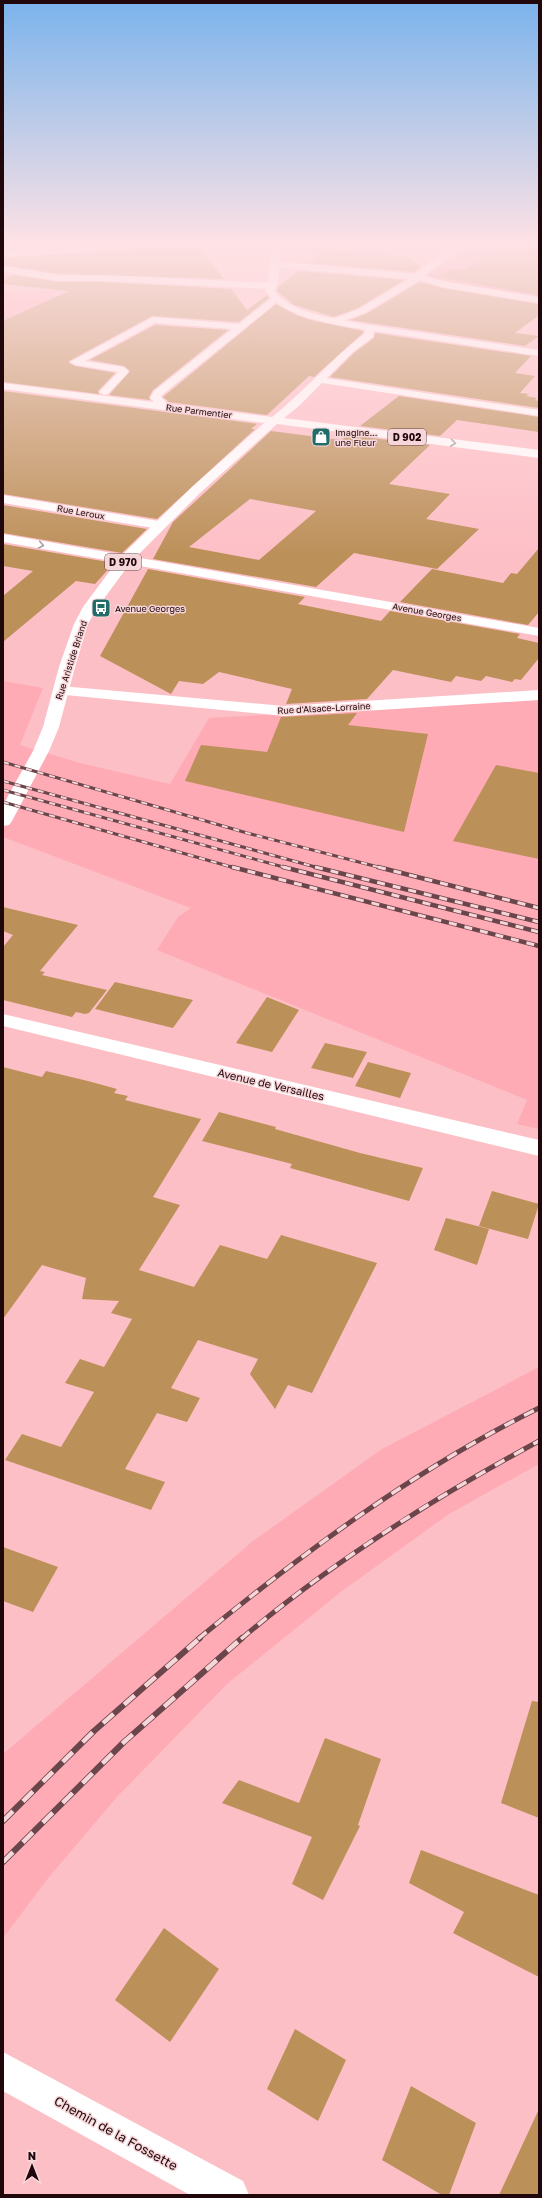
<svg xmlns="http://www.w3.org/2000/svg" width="542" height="2198" viewBox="0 0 542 2198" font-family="'Golos Text',sans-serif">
<rect width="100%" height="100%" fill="#fdbfc6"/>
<!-- built -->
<g fill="#feabb5">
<path d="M3,291H58L51,296L88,302L3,353Z"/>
<path d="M3,681L43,688L20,745L80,763L170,784L209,718L539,700V1129L517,1124L527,1100L157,950L178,917L191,908L3,837Z"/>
<path d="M539,1367V1464L449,1514L342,1591L227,1684L117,1797L49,1877L3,1938V1754L253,1541L382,1449Z"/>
</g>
<!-- green -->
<g fill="#f0a0aa">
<path d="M290,246H330L328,248L335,249C325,257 301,252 289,252Z"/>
<path d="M345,246L394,250L386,253L391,256L349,252L355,248Z"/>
<path d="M472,246H539V297L432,279L428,274L433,269Z"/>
</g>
<!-- building -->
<g fill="#bc9059" fill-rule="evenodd">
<path d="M3,246H59L3,250Z"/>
<path d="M136,246L199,248L224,279L59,274L3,265V258L131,250Z"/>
<path d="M531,246H539V295L427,275L431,273L438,277L452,269L463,270L503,249L522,251Z"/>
<path d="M325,250L407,257L421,266L415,272L309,263Z"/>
<path d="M298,271L404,280L358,308L334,317L294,305L277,291L278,287Z"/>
<path d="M13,275L59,282H103L231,289L247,310L267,295L269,298L239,322L152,316L69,361V363L75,366L115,373L98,391L99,394L3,382V321L69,291L3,284V281Z"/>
<path d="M420,282L442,288L539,304V315L515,333L539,336L525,346L350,320L366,314Z"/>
<path d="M276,304L296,315L310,320L363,331V333L314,377L309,376L267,415L169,402L163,397Z"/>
<path d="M155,325L228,330L153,390L149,397L150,400L109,395L130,371L124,366L90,360Z"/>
<path d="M375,333L531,356L515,373L535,376L520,393L529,394L526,396L537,398L535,400L539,401V408L330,377L354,353L374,338Z"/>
<path d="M3,391L257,424L251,429H255L157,519L3,494Z"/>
<path d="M399,396L539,417V432L457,420L440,436L360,426Z"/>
<path d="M271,431L341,440L348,435L430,445L389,484L450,494L426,519L479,529L437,569L354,553L316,587L153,559L173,522ZM250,499L316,511L259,560L189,547Z"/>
<path d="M3,505L147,529L122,553L3,533Z"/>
<path d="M3,544L114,563L95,584L76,581L3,642V596L33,571L3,566Z"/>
<path d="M539,548V612L528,625L400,602L432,569L503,583L511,573L517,574Z"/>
<path d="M148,569L305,597L298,604L381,621L390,611L520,634L517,638L539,643V658L521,680L515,679L512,682L486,676L481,681L456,676L451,682L393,670L367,699L286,704L292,689L219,672L203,684L179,681L171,694L100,656Z"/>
<path d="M357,713L348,725L428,734L404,832L185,781L201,745L267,752L281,717Z"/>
<path d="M496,765L539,773V859L453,841Z"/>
<path d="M3,907L78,925L40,971L45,972L42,975L107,990L89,1013L85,1014L76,1012L72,1017L3,1000V947L13,935L3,931Z"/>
<path d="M115,982L193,1000L173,1028L95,1009Z"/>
<path d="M267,997L299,1010L272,1052L236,1043Z"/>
<path d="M325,1043L367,1052L353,1078L311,1068Z"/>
<path d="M368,1062L411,1073L400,1098L355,1086Z"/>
<path d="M3,1067L42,1077L46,1071L88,1081L117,1089L114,1093L128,1096L125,1100L201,1119L153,1197L180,1205L139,1270L194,1287L220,1245L267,1259L281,1235L377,1263L312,1393L288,1385L275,1409L250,1374L258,1359L198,1340L171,1388L200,1398L187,1422L157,1413L125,1469L165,1482L151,1510L5,1460L22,1434L61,1447L94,1392L65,1383L80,1359L104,1367L132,1319L111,1313L119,1301L82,1299L86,1278L42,1265L3,1319Z"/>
<path d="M219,1112L276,1127L275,1129L360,1153L423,1168L409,1201L290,1168L292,1164L202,1141Z"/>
<path d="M492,1191L539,1204L528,1239L479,1226Z"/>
<path d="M446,1218L489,1229L477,1265L434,1250Z"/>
<path d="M3,1547L58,1567L33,1612L3,1601Z"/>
<path d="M532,1701L539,1702V1818L501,1803Z"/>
<path d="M325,1738L381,1759L358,1825L360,1826L323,1900L292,1884L312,1837L222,1803L239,1780L299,1803Z"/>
<path d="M421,1850L539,1895V1977L453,1933L464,1912L409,1883Z"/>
<path d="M164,1928L219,1969L170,2042L115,2000Z"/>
<path d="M295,2029L346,2060L318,2121L267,2089Z"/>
<path d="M411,2086L476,2123L449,2195H442L382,2160Z"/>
<path d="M539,2109V2195H499Z"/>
</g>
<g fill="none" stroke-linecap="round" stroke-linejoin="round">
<!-- minor -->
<g fill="#fff" fill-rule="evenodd">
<path d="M87,246H135L131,249L3,257V251Z"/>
<path d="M455,246H465L424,276L443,281L539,297V303L442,287L420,280L365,313L335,324L332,323V319L359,309L409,279L274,267L270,264L274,261L416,274L423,267Z"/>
<path d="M3,266L59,275H103L271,283L276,286L271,289L103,281H59L3,272Z"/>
<path d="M275,295L280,298L270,308L162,395L161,397L171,407L169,409H161L150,398L154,391L232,329L155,323L85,361L124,367L129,372L108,394L104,395L99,392L118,372L75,365L70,362L153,317L239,324Z"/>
<path d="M370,325L539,350V356L367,330L365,328Z"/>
<path d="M319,377L539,410V416L315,382L314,380L315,378Z"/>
<path d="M3,495L159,521L165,525L159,529L3,503Z"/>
<path d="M3,534L539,628V636L3,542Z"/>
<path d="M61,686L284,706L539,690V700L284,716L55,694L53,691L55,688Z"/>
<path d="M3,1014L539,1140V1156L3,1026Z"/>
<path d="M3,2052L243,2181L249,2195H190L3,2091Z"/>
</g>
<!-- major -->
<path fill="#fff" fill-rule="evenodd" d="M271,246H279V276L275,291C291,316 346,319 373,326L375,328L373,337L353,352L299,406L284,418L539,450V458L277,424L200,493L131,562L97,608L88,624L75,667L59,727L49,751L12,821L9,825L3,826V805L33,751L43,727L59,667L74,624L83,607L121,556L192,487L264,423L3,389V383L272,417C305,391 331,359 364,334L365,330C334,324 283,318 265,291L269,276Z"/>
<!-- rail-far3 casing -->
<g stroke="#6a454a" stroke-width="3">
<g id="rail-far3">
<path d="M3,762L247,833L382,868"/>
<path d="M3,781L319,868"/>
<path d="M3,790L287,868"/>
<path d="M3,802L235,868"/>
</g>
</g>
<!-- rail-far2 casing -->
<g stroke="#6a454a" stroke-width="4.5">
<g id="rail-far2">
<path d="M232,867L539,946"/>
<path d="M283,867L539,932"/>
<path d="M315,867L539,922"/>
<path d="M378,867L539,908"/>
</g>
</g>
<!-- rail-far1 casing -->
<g stroke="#6a454a" stroke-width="5">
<g id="rail-far1">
<path d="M198,1639C304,1552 416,1469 539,1408"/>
<path d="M241,1639C333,1561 434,1498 539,1441"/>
</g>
</g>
<!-- rail casing -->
<g stroke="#6a454a" stroke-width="6">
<g id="rail">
<path d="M3,1821L94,1731L200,1638"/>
<path d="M3,1862L124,1742L242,1638"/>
</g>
</g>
<!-- rail-far3 -->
<use href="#rail-far3" stroke="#f6d6d9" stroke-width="2" stroke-dasharray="6" stroke-linecap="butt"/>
<!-- rail-far2 -->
<use href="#rail-far2" stroke="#f6d6d9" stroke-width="3" stroke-dasharray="8" stroke-linecap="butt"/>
<!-- rail-far1 -->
<use href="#rail-far1" stroke="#f6d6d9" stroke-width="3.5" stroke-dasharray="11" stroke-linecap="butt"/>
<!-- rail -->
<use href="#rail" stroke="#f6d6d9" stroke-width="4.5" stroke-dasharray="14" stroke-linecap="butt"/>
</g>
<!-- one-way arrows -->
<defs><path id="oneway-chevron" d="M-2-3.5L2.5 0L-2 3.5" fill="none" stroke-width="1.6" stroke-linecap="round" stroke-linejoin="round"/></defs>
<g stroke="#a69c9d">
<use href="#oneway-chevron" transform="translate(453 443) rotate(7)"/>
<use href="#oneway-chevron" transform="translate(41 545) rotate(10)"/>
</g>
<!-- sky -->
<linearGradient id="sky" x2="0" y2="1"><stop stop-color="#7ab3ec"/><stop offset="0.44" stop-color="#fee2e5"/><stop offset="1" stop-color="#fee2e5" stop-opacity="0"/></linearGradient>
<rect width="542" height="554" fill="url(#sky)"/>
<!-- icons -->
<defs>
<g id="shop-square" transform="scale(1)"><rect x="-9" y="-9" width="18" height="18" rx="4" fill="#226d6a" stroke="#f6d6d9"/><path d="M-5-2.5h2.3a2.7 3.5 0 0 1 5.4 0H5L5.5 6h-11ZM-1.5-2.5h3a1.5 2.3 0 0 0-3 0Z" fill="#fff"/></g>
<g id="bus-square" transform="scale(1)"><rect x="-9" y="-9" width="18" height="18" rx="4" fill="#226d6a" stroke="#f6d6d9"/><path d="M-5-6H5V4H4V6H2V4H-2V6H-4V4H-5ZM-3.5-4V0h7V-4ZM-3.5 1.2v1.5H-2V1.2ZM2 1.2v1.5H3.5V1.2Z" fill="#fff"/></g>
</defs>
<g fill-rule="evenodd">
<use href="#shop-square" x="321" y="437"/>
<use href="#bus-square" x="101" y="608"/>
</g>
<g text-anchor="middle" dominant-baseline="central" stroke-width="3" stroke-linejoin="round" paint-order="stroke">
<!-- far-street labels -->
<g font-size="9" fill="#20070b" stroke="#f6d6d9">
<text transform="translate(199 411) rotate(7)">Rue Parmentier</text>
<text transform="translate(81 512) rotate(10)">Rue Leroux</text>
<text transform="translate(427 612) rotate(10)">Avenue Georges</text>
<text transform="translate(71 660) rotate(-72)">Rue Aristide Briand</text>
<text transform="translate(324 708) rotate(-3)">Rue d'Alsace-Lorraine</text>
</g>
<!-- far-poi labels -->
<g font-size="9" fill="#20070b" stroke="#f6d6d9" text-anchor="start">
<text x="335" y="432">Imagine...<tspan x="335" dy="10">une Fleur</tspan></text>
<text x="115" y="608">Avenue Georges</text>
</g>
<!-- shield labels -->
<g fill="#f6d6d9" stroke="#604549" stroke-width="1">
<rect x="388" y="429" width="38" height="16" rx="3"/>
<rect x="105" y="554" width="36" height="16" rx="3"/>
</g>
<g font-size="10" font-weight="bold" fill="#20070b">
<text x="407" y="437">D 902</text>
<text x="123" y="562">D 970</text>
</g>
<!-- street labels -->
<g font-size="11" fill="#20070b" stroke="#f6d6d9">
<text transform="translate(271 1084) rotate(13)">Avenue de Versailles</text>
</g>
<!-- near-street labels -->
<g font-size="13" fill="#20070b" stroke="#f6d6d9">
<text transform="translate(116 2133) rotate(29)">Chemin de la Fossette</text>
</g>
</g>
<!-- border -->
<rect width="542" height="2198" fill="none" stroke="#20070b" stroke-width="8"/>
<!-- north arrow -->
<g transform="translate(32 2166)" stroke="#f6d6d9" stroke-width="3" paint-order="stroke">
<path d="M0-3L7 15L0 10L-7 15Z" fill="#20070b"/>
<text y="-6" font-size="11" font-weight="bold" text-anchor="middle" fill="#20070b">N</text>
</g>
</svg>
